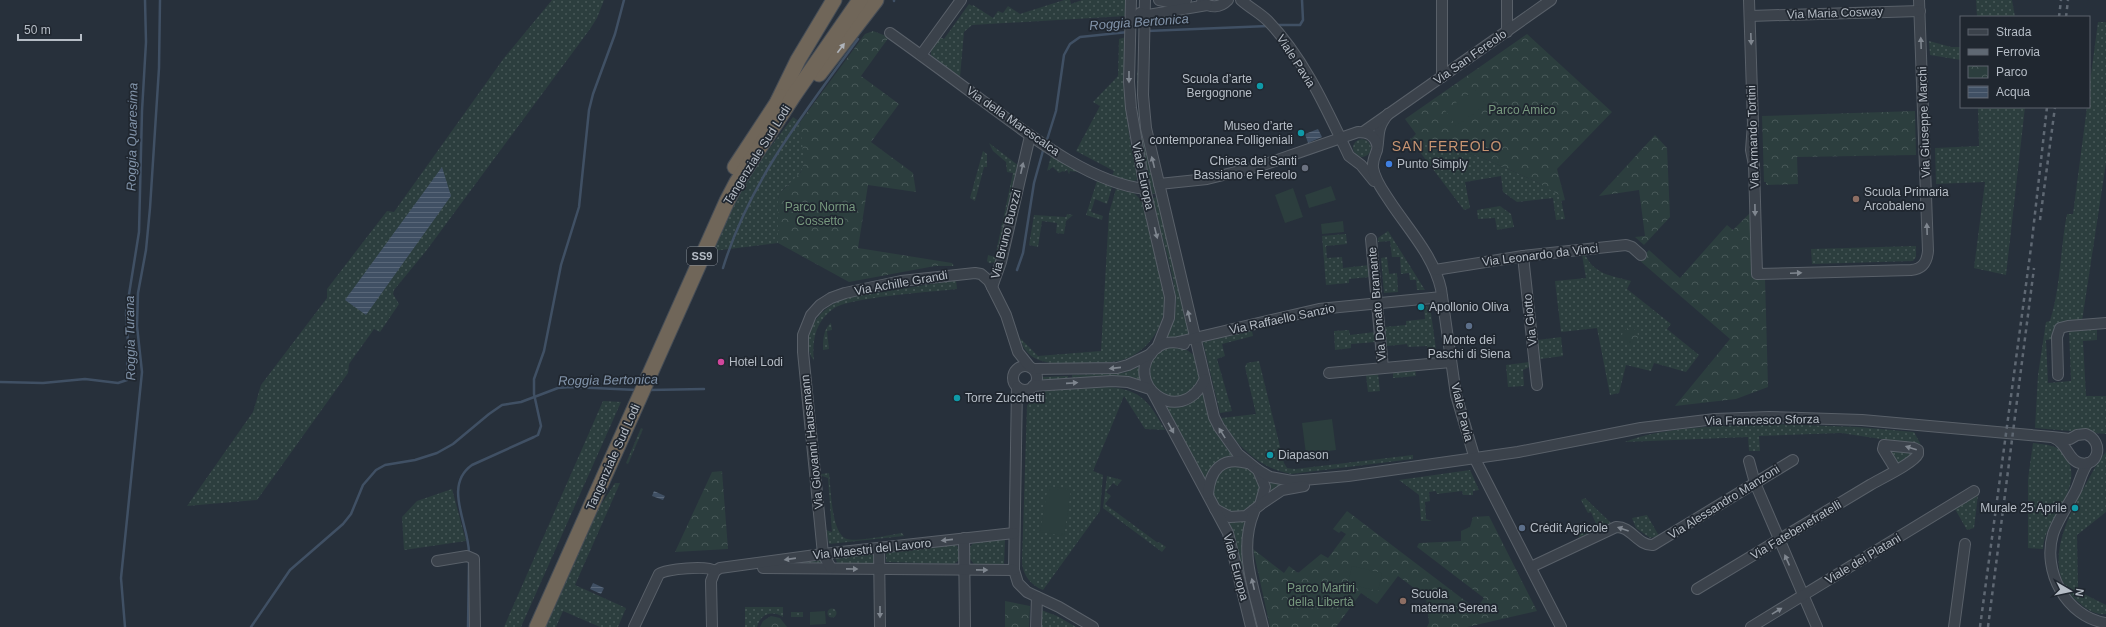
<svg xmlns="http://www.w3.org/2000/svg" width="2106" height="627" viewBox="0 0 2106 627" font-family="Arial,sans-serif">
<defs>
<pattern id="grass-dots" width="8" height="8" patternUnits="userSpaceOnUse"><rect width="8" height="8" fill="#2c3e3e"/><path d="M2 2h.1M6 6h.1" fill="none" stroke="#485858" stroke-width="1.8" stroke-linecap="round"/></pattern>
<pattern id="park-crowns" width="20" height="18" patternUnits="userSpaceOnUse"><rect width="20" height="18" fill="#2c3e3e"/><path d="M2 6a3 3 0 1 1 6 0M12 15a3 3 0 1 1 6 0" fill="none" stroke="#485858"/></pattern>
<pattern id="water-rules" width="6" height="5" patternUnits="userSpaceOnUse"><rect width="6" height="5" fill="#405064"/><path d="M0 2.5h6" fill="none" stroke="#596779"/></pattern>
</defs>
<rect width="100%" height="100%" fill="#27303b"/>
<!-- grass -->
<g fill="url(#grass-dots)">
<path d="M552,0H604L597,18L590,29L426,251L394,290L393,294L399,304L380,332L374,329L349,364L348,373L257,500L187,506L253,412L261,385L327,298V289L387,211L394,212L504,58Z"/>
<path d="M1064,0H1070L1071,4L1082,0H1126V16L972,25L964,32L960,77L931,55V51L940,37L944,39L969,4L972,6L973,5L993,18L998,11L1003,13L1008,6L1020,14Z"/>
<path d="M1976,0H2012L2015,17H1977Z"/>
<path d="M2098,22H2106V163L2082,321L2066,322L2053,339L2046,340L2048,383L2071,381L2069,331L2097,329V340L2083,341L2086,396H2106V434L2035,428L2038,375L2046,322L2050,321C2061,286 2060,249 2067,214H2073L2087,107H2089V90Z"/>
<path d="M1126,37L1127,119L1131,147L1139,177L1137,180L1131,182L1112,176L1114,171L1076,151L1100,106L1093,102L1118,76L1119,39Z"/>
<path d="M1929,41L1951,47H1961V60L1930,55Z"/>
<path d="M1139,67L1147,154L1157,193L1152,194C1142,153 1137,114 1137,73Z"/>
<path d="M1970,107H2025L2006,275L1974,268L1985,182L1936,184L1935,148L1979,146L1978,107Z"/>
<path d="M793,117L800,122C803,140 811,164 796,178C788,186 781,188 778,199V243L713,251L729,214L748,177Z"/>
<path d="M1412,138L1483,158L1535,181L1560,195L1565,219L1556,220L1553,198L1517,202L1503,192L1501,176L1465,182L1470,208L1464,210L1410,139Z"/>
<circle cx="1362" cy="148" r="9"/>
<path d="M989,143L1019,166L996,262L989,263L987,261L988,255L995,257L1013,173L1007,172L1006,162L993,151Z"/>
<path d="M983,151L987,154V167H984L975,201L970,198Z"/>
<path d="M1051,156L1077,171V172L1070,171L1069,174L1067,170L1064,172L1063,171L1059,173L1053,167L1047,171Z"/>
<path d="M1097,181L1112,187L1107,204L1095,199L1091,212L1103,216L1102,220L1086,215Z"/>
<path d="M1116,189L1134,193L1142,201L1165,299C1165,328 1147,354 1119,361C1107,363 1094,363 1082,363C1058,364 1027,367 1020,338L1038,356L1101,351L1109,213Z"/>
<path d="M1158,197L1190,335L1166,340C1166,334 1176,317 1176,303C1174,268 1159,232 1152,198Z"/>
<path d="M1500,206L1511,214L1514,227L1497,230L1495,218L1478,219L1477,210Z"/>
<path d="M1067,214L1073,215L1066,221L1064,234L1056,233L1057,223L1042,221L1038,247L1029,245L1034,215L1066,217Z"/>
<path d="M1388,231L1425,290H1417L1416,280H1410L1409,273L1401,274L1400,257H1392L1390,241L1378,242V238Z"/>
<path d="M1346,234L1347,244L1326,246L1327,258L1342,257L1343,268L1369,265L1370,277L1349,279V283L1326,285L1322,236Z"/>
<path d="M1916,246V257L1913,261L1812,264L1811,249Z"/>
<path d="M1585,254C1593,274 1612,276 1631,281L1627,289L1671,324L1667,329L1699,355L1686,372L1654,363L1651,371L1626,365L1619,393L1610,395L1597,328L1561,332L1555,281L1586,278L1582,255Z"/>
<path d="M1387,257L1389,274L1397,273L1398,292L1384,293L1381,258Z"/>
<path d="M956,280L957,289C932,292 849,297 833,309C815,322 812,341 814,361C796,334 821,307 845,298Z"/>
<path d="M1430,306L1437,357L1429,358L1427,346L1408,347L1407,344L1387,346L1385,327L1406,325V321L1425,319L1424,307Z"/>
<path d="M831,323L832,330L827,331L829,349L823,350C823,341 823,329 831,323Z"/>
<path d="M1349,330L1350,335L1375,332L1376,342L1351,344V348L1335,350L1334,331Z"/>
<path d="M1252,331L1253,336L1222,344L1225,356L1217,359L1232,411L1220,413L1203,342Z"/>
<path d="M1561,337L1563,356L1540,359L1538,340Z"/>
<circle cx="1175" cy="372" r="25"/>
<path d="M1259,361L1284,463L1287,468L1295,469L1413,455V459L1291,474C1261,469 1234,445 1221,418L1256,414L1245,367L1247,363Z"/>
<path d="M1529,362V367L1523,370L1524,386L1508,387L1506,365Z"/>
<path d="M1141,366L1143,382L1122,377L1072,378V375L1123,373Z"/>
<path d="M1415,370L1416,376L1393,378V372Z"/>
<path d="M1378,374L1380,391L1368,392L1366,375Z"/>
<path d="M1068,376V379H1041V377Z"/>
<path d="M1108,387C1141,389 1150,403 1165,430L1145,429L1124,396L1093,471L1103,475L1100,511L1043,590C1030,585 1023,575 1022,562L1027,406L1032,398L1043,390Z"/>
<path d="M1203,391L1213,428L1233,457L1209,473L1204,479L1165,406L1187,404Z"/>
<path d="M603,401L621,402L521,627H504Z"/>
<path d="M1768,424L1858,427L1914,432L1921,445L1841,433L1759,436L1760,451H1749L1748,437L1625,442C1664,426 1726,426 1768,424Z"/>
<path d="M641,428L643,429L628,464L626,463Z"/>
<path d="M2033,443C2049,445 2062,445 2069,462C2081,493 2044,519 2043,549L2028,548V479Z"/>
<path d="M1889,450L1913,452V454L1898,464Z"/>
<path d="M2106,452V512L2077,535L2078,591L2106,605V614C2095,616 2085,608 2077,601C2033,562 2079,499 2099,460Z"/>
<circle cx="1236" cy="489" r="24"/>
<path d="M1470,470L1479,490L1473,491V495H1463L1462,491L1437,494L1436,491L1429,492L1430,501L1425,502L1426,519L1432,521H1421L1419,495L1399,480Z"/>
<path d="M829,473C831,488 831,534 847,539C857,542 890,535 902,533L904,536L829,544L826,530L832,532L828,478L822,476L821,474Z"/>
<path d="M1107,476L1122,480L1117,486L1113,483L1106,492L1111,496L1105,504L1158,543L1159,542L1166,547L1162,552L1103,508Z"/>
<path d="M1268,481L1282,484V485L1270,491Z"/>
<path d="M615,483H620L575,585L626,608L618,627H600L563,611L556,627H543L595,508L602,503Z"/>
<path d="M452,489L466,541L404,550L402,517L417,501Z"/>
<path d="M1978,495L1974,528L1967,530L1955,509Z"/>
<path d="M1585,498L1611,523L1579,538L1578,533L1596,524L1591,512L1588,513L1581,500Z"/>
<path d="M1647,515L1659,536L1650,538L1636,528L1632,518Z"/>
<path d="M1227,520L1245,522C1236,557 1251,593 1259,627H1256L1233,530Z"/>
<path d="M1005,539L1004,564H974L970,559V547L974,542Z"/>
<path d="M954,544L958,547L959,560L954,564L886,562V553L888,552Z"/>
<path d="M874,553L876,562L873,564H838L835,558L836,557Z"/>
<path d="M823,558L826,564H783Z"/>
<path d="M745,607H783V617C772,610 760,614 757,627H745Z"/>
<circle cx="832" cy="613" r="4.5"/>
<path d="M1041,610L1057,616L1076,627H1041Z"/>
<rect x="791" y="612" width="12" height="5"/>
</g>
<!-- park -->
<g fill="url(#park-crowns)">
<path d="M873,31L889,37L861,76L899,104L871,142L913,173L916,192L868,185L858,248L952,263L954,266H935L849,282L778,243V199L780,193L801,172L804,163L800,122L865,34Z"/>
<path d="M1527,34L1612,112L1557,169L1565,200L1561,201L1559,195L1535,181L1483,158L1412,138L1416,134L1405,119Z"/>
<path d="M1915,111L1916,155L1797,157L1798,184L1766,185V182H1764L1762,116Z"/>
<path d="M1655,135L1667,148L1670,217L1644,245L1635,237L1645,236L1639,190L1599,196Z"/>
<path d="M1751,212L1753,278H1765L1768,387L1736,399L1675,406L1730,339L1639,260L1649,250L1680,278L1727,225L1733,230Z"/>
<circle cx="1630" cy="336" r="8"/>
<path d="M722,471L728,549L675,552L712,472Z"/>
<path d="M1347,511L1476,609L1484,598L1417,547L1419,543L1461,541V531L1470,527L1473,517L1489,516L1537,611L1467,627H1427L1429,623L1426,597L1398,576L1377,604L1361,593L1336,627H1270L1253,549L1284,573L1289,566L1298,573L1321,554L1328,558L1346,534L1341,531L1339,533L1333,529Z"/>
<path d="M1005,601L1030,606L1029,627H1005Z"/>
<path d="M771,616L780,618L787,627H760L763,621Z"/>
</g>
<!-- pitch -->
<g fill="#2c3e3e">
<path d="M1475,90L1486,105L1456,126L1445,110Z"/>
<path d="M1331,186L1336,200L1309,208L1305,195Z"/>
<path d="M1293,188L1303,217L1285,223L1275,195Z"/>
<path d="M1343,221L1344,232L1322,234L1321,224Z"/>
<path d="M1332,419L1336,450L1306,454L1302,423Z"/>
<path d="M1048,486L1071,490L1064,536L1040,532Z"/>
<path d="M1352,566L1382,573L1378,591L1348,584Z"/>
<path d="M825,611L826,624L810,625V612Z"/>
</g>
<!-- water -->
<g fill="url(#water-rules)">
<path d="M1318,129L1322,137L1308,143L1305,134Z"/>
<path d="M442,167L451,196L366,315L345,300Z"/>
<path d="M654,491L665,496L663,500L652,496Z"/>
<path d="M593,583L604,588L601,594L590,589Z"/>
</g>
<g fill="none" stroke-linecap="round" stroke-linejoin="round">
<!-- stream -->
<g stroke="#405064" stroke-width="2.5">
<path d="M894,1V0"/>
<path d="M1275,25H1300L1303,20L1302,0"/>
<path d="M1147,31L1268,26"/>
<path d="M1046,143L1056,111L1064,55L1070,44L1080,37L1128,32"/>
<path d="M723,268C750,180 805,112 858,39"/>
<path d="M1017,270L1023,253L1034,183L1044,147"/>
<path d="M0,382L43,383L85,379L118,383L127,380L128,343L126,313L139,232L142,111L146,42L145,0"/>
<path d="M649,390L704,389"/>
<path d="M469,555C470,526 442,486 472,465L534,437L538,435L541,426L534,394V379L544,351L561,265L579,207L589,110L593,94L615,34L624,0"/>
<path d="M125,627L121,578L142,372L137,326L138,293L146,250L150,208L159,68L160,0"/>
<path d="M251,627L290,570L343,524L351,514L363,485L376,470L385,465L415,460L437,453L453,444L489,414L502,405L521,402L558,388L571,387L638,390"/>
<path d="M468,627L469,562"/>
</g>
<!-- minor casing -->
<g stroke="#596069" stroke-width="12">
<g id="minor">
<path d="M1131,0L1129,82L1131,108L1145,189L1170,297L1169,318L1157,348"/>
<path d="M1145,0L1143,95L1146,128L1205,379L1214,417L1219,427L1238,454L1258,470L1265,487L1260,505L1246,516L1230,517L1215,509"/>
<path d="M1159,0L1174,3L1186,0"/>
<path d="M1241,0C1250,8 1260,13 1268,21C1304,58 1327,110 1349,156L1361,165L1374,181"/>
<path d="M1749,0L1753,124L1751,150L1754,165L1757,274L1911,270C1923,269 1927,262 1928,251L1919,0"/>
<path d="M1202,2C1211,8 1220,8 1228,0"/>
<path d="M1140,13L1148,15L1207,5"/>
<path d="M1750,16L1920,11"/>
<path d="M1507,32V0"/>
<path d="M890,33C921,55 952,78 983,101C1028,134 1089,183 1145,189"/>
<path d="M921,55L961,0"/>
<path d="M1442,77V0"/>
<path d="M1388,114C1376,130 1380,133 1377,150C1375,156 1372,161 1373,168C1375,181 1384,192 1391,203C1409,230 1434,257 1441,289L1456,395L1475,459L1561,627"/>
<path d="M1363,132L1551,0"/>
<path d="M1159,184L1207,179L1260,166L1358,132C1368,132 1374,135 1377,144"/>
<path d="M1371,239L1383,368"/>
<path d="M1523,256L1537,385"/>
<path d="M1435,270L1523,256L1626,245L1632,247L1641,255"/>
<path d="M992,287L1001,262L1030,136"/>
<path d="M1178,342L1319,309L1442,297"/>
<path d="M1184,344C1174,341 1163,342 1155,349C1120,382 1180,431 1205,379"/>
<circle cx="1025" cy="378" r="12"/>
<path d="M1033,369L1117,368L1128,365L1151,354"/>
<path d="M1329,373L1451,362"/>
<path d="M2058,375L2057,337L2060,328L2068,326L2106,323"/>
<path d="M1033,386L1112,381L1128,382L1150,389"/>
<path d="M1017,387L1014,570L1018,583L1027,592L1059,607L1093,627"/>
<path d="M1153,393L1228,533L1251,627"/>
<path d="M1749,461L1755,483L1817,627"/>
<path d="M2088,463C2082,471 2080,481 2076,490C2069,504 2058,519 2053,534C2042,571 2066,617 2106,623"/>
<path d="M1258,470L1270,477L1292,481L1348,476L1518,452L1641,428L1715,419L1769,417L1862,420L2052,437L2070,439L2077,435L2086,434C2105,442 2098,468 2080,463C2068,461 2068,443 2052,437"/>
<path d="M1208,494C1210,470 1222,456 1247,463"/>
<path d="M1261,504L1282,490L1304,486"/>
<path d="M1254,512C1238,550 1254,589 1263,627"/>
<path d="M964,538L965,627"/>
<path d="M879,548L880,627"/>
<path d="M437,561L467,556L474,559L475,627"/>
<path d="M1531,567L1616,527C1631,526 1638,546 1653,545L1793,460"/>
<path d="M763,568L1014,570"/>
<path d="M831,568L823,554L803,352V335L811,315L820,305L831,298L845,293L901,281L975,273L981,274L989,281L1006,315L1018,352L1030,367"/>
<path d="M715,571L720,568L823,554L1014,533"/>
<path d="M1697,589C1755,554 1812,520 1870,485C1880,479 1914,463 1918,454V450L1914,448L1884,445L1883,449L1896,470"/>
<path d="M634,627L659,574C667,569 707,565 715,571"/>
<path d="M712,627L711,581L715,571"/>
<path d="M1036,627L1037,597"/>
<path d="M1751,627L1974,491"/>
<path d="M1954,627L1965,544"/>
</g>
</g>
<!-- highway casing -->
<g stroke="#464d56" stroke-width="17">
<g id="highway">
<path d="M819,74L876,0"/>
<path d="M778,101L798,60L834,0"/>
<path d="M735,167L781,97"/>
<path d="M537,627L727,201L737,182L794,95L860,0"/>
</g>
</g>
<!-- minor -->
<use href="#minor" stroke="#3b424b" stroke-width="10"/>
<!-- highway -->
<use href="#highway" stroke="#706659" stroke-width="15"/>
<!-- rail -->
<g stroke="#5f6873" stroke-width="2.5" stroke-dasharray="4 4" stroke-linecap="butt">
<path d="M2059,17L2061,0"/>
<path d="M2066,17L2068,0"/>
<path d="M2040,220L2055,107"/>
<path d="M1980,627L2032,240L2047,107"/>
<path d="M1988,627L2034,268"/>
</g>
</g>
<!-- one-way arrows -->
<defs><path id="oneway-solid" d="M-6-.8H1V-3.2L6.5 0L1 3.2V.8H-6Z"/></defs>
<g fill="#7f868f">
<use href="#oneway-solid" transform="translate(1751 39) rotate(88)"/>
<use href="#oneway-solid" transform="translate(1921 43) rotate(-92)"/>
<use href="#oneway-solid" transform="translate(1129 77) rotate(90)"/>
<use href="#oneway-solid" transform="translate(1153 162) rotate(-104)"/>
<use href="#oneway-solid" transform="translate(1022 168) rotate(-77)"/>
<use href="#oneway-solid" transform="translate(1755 210) rotate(89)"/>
<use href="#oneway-solid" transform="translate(1927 229) rotate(-92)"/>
<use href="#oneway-solid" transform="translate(1156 233) rotate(76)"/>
<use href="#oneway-solid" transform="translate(1796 273) rotate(-2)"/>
<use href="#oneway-solid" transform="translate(1189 316) rotate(-103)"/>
<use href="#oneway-solid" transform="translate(1115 368) rotate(174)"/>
<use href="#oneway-solid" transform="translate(1072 383) rotate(-4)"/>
<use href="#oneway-solid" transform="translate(1171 428) rotate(61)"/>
<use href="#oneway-solid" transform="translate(1222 433) rotate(-122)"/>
<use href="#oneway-solid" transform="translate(1911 448) rotate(-163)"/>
<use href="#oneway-solid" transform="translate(1623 529) rotate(-161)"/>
<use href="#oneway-solid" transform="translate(947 540) rotate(174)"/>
<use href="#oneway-solid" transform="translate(790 559) rotate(172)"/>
<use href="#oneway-solid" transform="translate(1787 560) rotate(-114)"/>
<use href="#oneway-solid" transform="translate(852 569) rotate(1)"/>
<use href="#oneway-solid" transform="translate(982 570) rotate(1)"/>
<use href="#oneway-solid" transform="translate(1253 584) rotate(-103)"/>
<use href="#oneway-solid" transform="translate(1777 611) rotate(-31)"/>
<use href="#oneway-solid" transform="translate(880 612) rotate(90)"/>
</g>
<use fill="#afb4bb" href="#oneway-solid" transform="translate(841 48) rotate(-53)"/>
<!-- markers -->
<g fill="#0f9aa8" stroke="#202730" stroke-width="1.5">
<circle cx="1260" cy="86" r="4"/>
<circle cx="1301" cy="133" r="4"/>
<circle cx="1421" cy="307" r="4"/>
<circle cx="957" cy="398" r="4"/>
<circle cx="1270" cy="455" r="4"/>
<circle cx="2075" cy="508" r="4"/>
</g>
<circle fill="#3f7fe0" stroke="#202730" stroke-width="1.5" cx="1389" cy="164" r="4"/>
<circle fill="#6b7280" stroke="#202730" stroke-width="1.5" cx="1305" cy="168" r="4"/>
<g fill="#8d6e63" stroke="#202730" stroke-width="1.5">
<circle cx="1856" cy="199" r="4"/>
<circle cx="1403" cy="601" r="4"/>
</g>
<g fill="#5c6f8a" stroke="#202730" stroke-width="1.5">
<circle cx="1469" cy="326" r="4"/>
<circle cx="1522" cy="528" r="4"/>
</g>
<circle fill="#d1479c" stroke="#202730" stroke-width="1.5" cx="721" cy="362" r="4"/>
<g text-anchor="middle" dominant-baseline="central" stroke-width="3.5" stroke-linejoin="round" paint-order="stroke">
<!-- shield labels -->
<rect fill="#202730" stroke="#899099" stroke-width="1" x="687" y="247" width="30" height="18" rx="3"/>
<g font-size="11" font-weight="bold" fill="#b6bdc6">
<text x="702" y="256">SS9</text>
</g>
<!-- street labels -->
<g font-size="12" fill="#b6bdc6" stroke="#202730">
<text transform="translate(1835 13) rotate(-2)">Via Maria Cosway</text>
<text transform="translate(1470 57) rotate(-35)">Via San Fereolo</text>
<text transform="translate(1296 61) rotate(57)">Viale Pavia</text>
<text transform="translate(1013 121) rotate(35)">Via della Marescalca</text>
<text transform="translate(1924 122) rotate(-92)">Via Giuseppe Marchi</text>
<text transform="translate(1753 137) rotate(-92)">Via Armando Tortini</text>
<text transform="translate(757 155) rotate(-58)">Tangenziale Sud Lodi</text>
<text transform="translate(1143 176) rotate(78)">Viale Europa</text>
<text transform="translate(1006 234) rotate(-76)">Via Bruno Buozzi</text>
<text transform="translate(1540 255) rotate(-7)">Via Leonardo da Vinci</text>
<text transform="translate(901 283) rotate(-10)">Via Achille Grandi</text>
<text transform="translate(1377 304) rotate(-95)">Via Donato Bramante</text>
<text transform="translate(1282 319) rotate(-12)">Via Raffaello Sanzio</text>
<text transform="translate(1530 320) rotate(-96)">Via Giotto</text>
<text transform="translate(1462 412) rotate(76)">Viale Pavia</text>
<text transform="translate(1762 420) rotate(-1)">Via Francesco Sforza</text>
<text transform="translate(812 442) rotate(-96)">Via Giovanni Haussmann</text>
<text transform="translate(613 457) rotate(-66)">Tangenziale Sud Lodi</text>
<text transform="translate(1724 502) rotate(-32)">Via Alessandro Manzoni</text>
<text transform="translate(1796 530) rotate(-31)">Via Fatebenefratelli</text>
<text transform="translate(872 549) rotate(-6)">Via Maestri del Lavoro</text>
<text transform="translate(1863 559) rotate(-31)">Viale dei Platani</text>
<text transform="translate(1236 567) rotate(75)">Viale Europa</text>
</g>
<!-- poi labels -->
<g font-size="12" fill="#b6bdc6" stroke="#202730" text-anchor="start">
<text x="1252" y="79" text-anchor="end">Scuola d’arte<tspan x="1252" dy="14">Bergognone</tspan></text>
<text x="1293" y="126" text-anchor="end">Museo d’arte<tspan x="1293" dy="14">contemporanea Folligeniali</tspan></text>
<text x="1297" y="161" text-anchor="end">Chiesa dei Santi<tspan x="1297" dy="14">Bassiano e Fereolo</tspan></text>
<text x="1397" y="164">Punto Simply</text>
<text x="1864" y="192">Scuola Primaria<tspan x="1864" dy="14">Arcobaleno</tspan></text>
<text x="1429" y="307">Apollonio Oliva</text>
<text x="1469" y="340" text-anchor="middle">Monte dei<tspan x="1469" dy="14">Paschi di Siena</tspan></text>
<text x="729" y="362">Hotel Lodi</text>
<text x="965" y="398">Torre Zucchetti</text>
<text x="1278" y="455">Diapason</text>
<text x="2067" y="508" text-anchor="end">Murale 25 Aprile</text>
<text x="1530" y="528">Crédit Agricole</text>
<text x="1411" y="594">Scuola<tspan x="1411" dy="14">materna Serena</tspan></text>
</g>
<!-- park labels -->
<g font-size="12" fill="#78997f" stroke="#202730">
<text x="1522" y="110">Parco Amico</text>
<text x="820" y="207">Parco Norma<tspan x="820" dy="14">Cossetto</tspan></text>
<text x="1321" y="588">Parco Martiri<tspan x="1321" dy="14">della Libertà</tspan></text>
</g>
<!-- water labels -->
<g font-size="13" font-style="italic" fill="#8294aa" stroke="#202730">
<text transform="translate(1139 22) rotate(-4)">Roggia Bertonica</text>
<text transform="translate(132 137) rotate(-89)">Roggia Quaresima</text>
<text transform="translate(130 338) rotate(-91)">Roggia Turana</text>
<text transform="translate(608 380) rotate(-1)">Roggia Bertonica</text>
</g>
<!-- quarter labels -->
<g font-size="14" letter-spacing="1" fill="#c79471" stroke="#202730">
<text x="1447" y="146">SAN FEREOLO</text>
</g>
</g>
<!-- legend -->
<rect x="1960" y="16" width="130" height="92" fill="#202730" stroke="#5c636c"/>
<rect x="1968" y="29" width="20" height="6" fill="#3b424b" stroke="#5c636c"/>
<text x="1996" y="36" font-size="12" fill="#b6bdc6">Strada</text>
<rect x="1968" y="49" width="20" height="6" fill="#5f6873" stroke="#5c636c"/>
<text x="1996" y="56" font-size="12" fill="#b6bdc6">Ferrovia</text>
<rect x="1968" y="66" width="20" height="12" fill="url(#park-crowns)" stroke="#5c636c"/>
<text x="1996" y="76" font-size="12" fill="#b6bdc6">Parco</text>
<rect x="1968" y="86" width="20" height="12" fill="url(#water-rules)" stroke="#5c636c"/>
<text x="1996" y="96" font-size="12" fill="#b6bdc6">Acqua</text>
<!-- north arrow -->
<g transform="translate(2070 591) rotate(99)" stroke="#202730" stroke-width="3" paint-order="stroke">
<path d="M0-3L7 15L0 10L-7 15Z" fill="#b6bdc6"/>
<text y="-6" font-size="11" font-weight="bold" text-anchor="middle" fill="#b6bdc6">N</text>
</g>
<!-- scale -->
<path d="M18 34v6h63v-6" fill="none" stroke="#b6bdc6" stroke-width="2"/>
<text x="24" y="34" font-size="12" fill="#b6bdc6" stroke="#202730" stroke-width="3" paint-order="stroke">50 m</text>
</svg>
